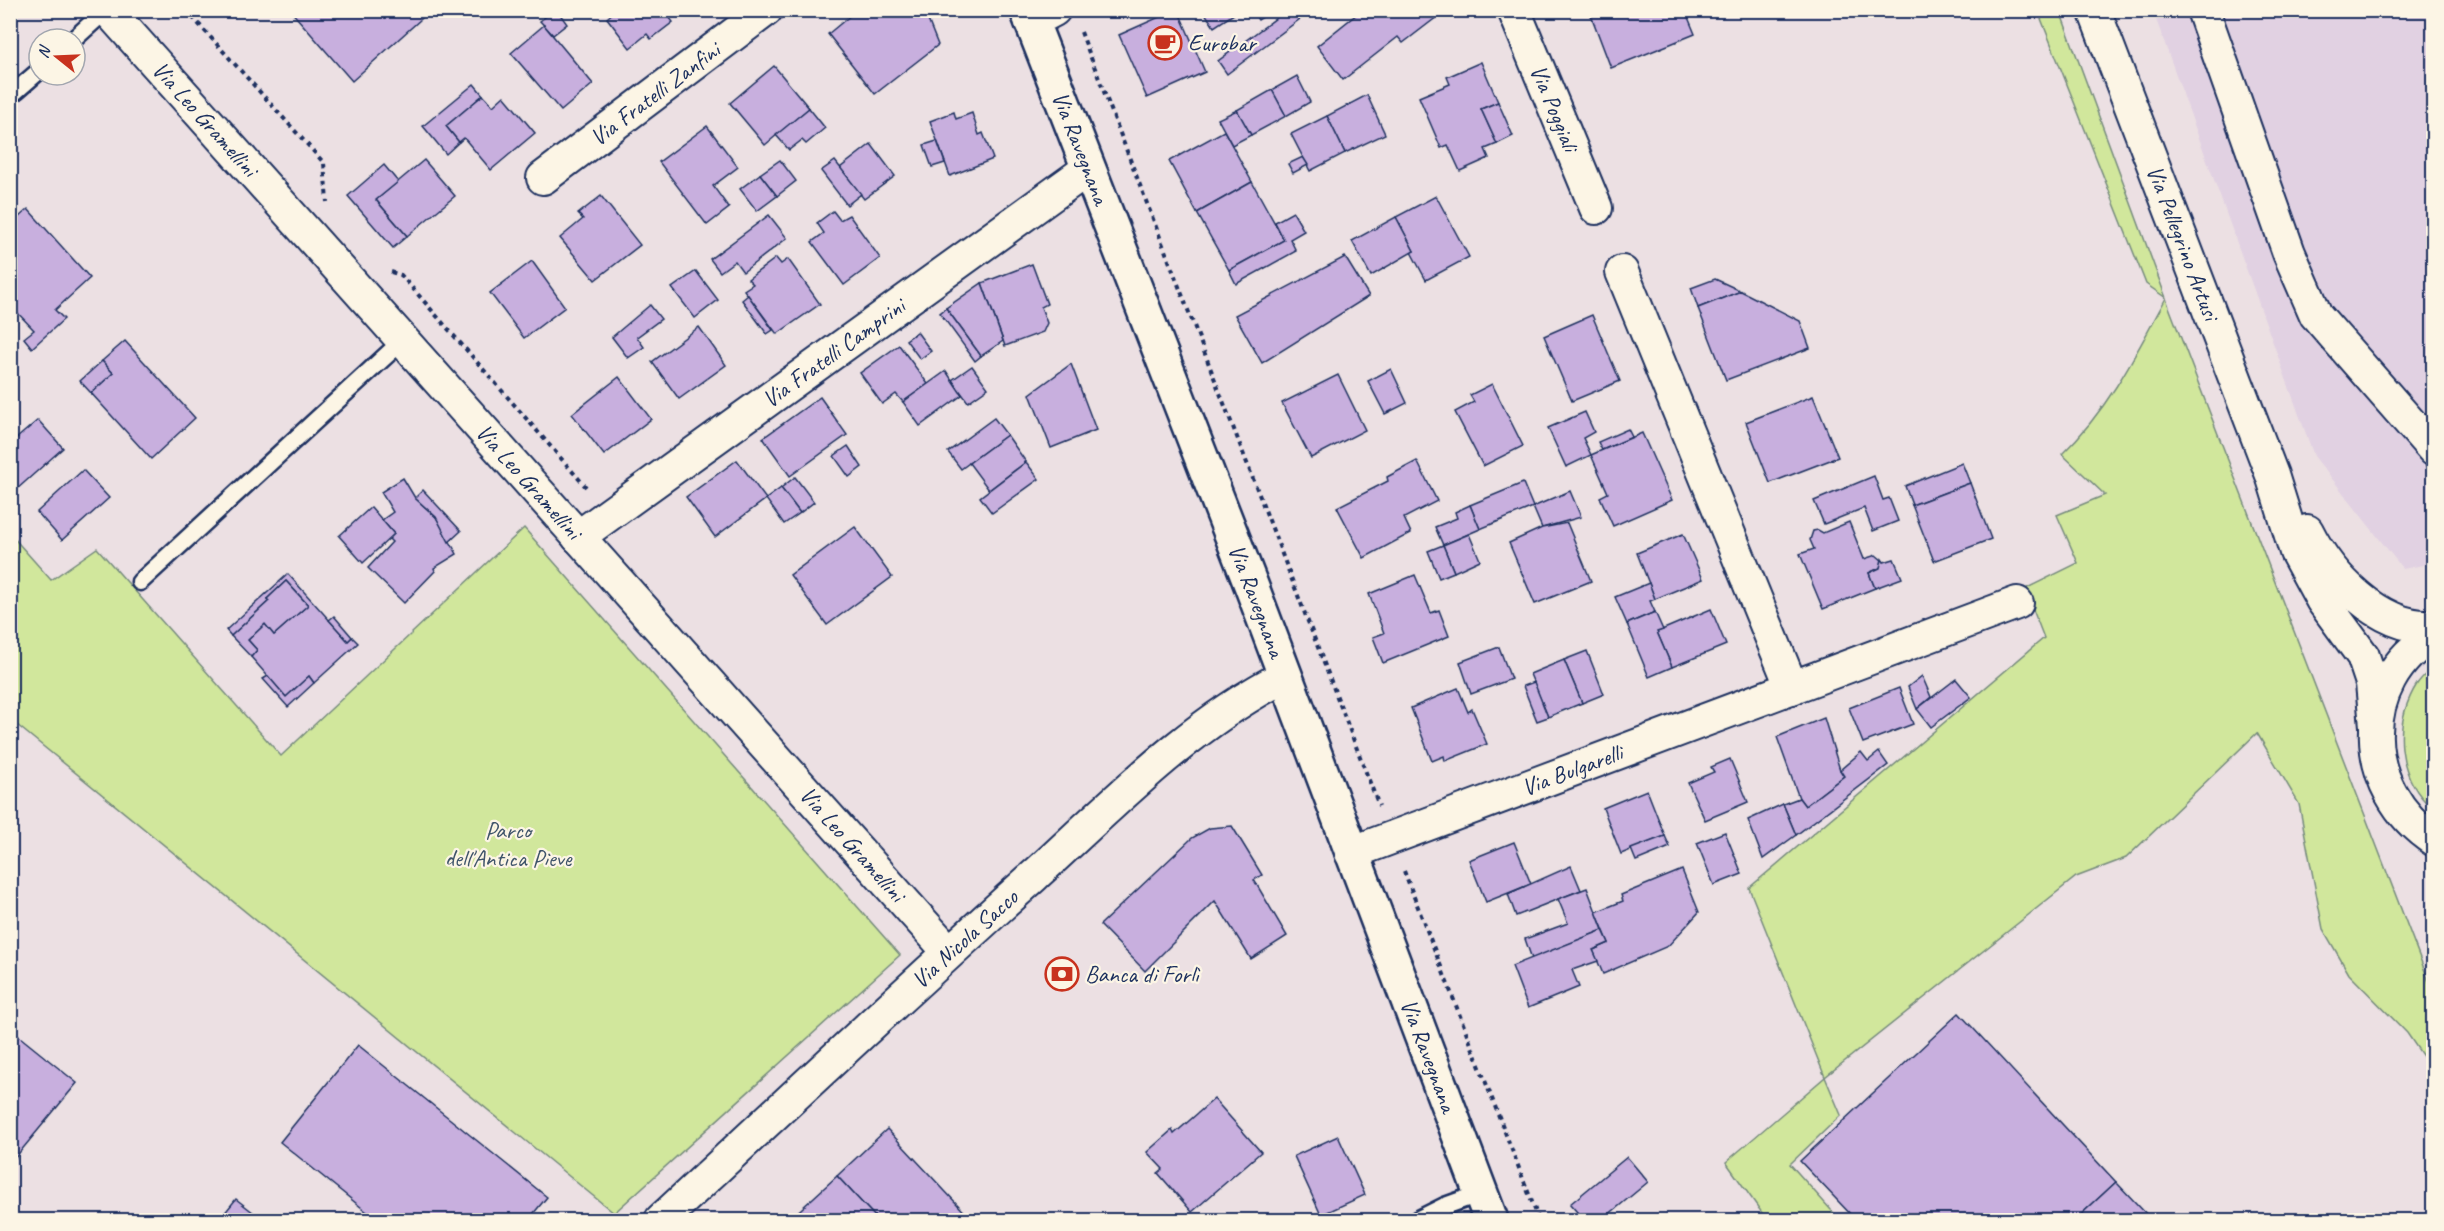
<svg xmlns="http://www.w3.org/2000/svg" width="2444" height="1231" viewBox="0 0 2444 1231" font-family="Caveat,sans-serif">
<rect width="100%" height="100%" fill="#ece0e3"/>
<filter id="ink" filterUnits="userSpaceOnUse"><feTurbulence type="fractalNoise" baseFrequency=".0167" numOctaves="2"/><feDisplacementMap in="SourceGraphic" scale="12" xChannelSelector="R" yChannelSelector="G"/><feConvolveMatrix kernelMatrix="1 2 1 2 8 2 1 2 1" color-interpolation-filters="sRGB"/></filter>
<g filter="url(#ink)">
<!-- built -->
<path fill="#e1d1e2" d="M2153,11H2433V563L2403,569L2314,456Z"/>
<!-- green -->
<g fill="#d1e79c" stroke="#768b7d" stroke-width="1.5">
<path d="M2038,11H2060L2166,298L2169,307L2433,992V1071L2407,1033L2349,974L2323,929L2299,804L2257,733L2126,858L2076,877L1825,1077L1841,1115L1790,1164L1840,1220H1767L1726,1162L1825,1077L1749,888L2044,638L2025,589L2078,563L2057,515L2105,495L2062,454C2108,410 2136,354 2166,298L2146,284Z"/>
<path d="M524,528L900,955L614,1213L11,720V535L51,580L97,548L281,756Z"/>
<path d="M2433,667V809C2397,778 2392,724 2417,684C2421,678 2428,672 2433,667Z"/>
</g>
<!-- building -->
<g fill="#c8afde" stroke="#1b2f5e" stroke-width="1.5">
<path d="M290,10H431L352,81Z"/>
<path d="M554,10H557L567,24L553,35L540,21Z"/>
<path d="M616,10H664L673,22L651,39L647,34L630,48L607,18Z"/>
<path d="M857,10H924L938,45L875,94L828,34Z"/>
<path d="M1175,10H1178L1205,72L1147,98L1119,35Z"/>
<path d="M1203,10H1240L1214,27Z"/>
<path d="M1252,10H1274L1258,20Z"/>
<path d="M1287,10H1312L1227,74L1218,61Z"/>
<path d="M1362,10H1446L1403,43L1398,37L1343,80L1317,46Z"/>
<path d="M1589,10H1685L1695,34L1611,68Z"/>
<path d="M544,25L593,84L561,111L511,53Z"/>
<path d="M1481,62L1498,102L1481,109L1497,144L1485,149L1489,158L1460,171L1448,145L1441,148L1419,97L1450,84L1447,77Z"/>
<path d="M774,66L809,108L765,145L730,103Z"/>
<path d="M1297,76L1310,102L1286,116L1272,90Z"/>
<path d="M474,84L483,95L446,126L459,142L446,154L423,126Z"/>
<path d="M1272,90L1286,116L1251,135L1237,110Z"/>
<path d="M483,95L493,106L504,96L535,133L491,170L464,138L459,142L446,126Z"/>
<path d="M1367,95L1385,134L1345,153L1327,116Z"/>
<path d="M1498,102L1513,136L1497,144L1481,109Z"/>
<path d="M809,108L825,128L806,144L802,140L789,150L776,135Z"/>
<path d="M1237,110L1251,135L1232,145L1218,119Z"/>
<path d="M954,112L956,119L972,113L979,135L983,133L993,159L950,176L930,121Z"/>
<path d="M1327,116L1345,153L1310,171L1291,134Z"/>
<path d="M707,126L738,167L713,186L729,208L707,225L659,162Z"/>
<path d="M1224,131L1252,182L1197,213L1169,161Z"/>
<path d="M937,141L945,163L932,167L924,145Z"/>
<path d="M871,144L895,176L864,199L840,168Z"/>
<path d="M1303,157L1308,165L1293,173L1288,164Z"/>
<path d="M424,160L455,196L407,236L376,200Z"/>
<path d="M780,160L796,181L777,196L760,174Z"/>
<path d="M835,161L861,194L847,205L821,171Z"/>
<path d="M384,165L398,182L376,200L407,236L393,248L348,196Z"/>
<path d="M760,174L777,196L757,211L740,189Z"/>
<path d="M1252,182L1284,240L1229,270L1197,213Z"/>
<path d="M601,196L640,245L595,280L560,238L583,219L578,214Z"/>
<path d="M1436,196L1469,257L1426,280L1411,252L1414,251L1396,217Z"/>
<path d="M28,209L90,278L55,310L64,319L32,348L24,338L34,330L10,305V225Z"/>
<path d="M833,211L840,220L849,215L880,258L844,285L812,242L824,233L817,223Z"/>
<path d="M1293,212L1304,231L1290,239L1296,251L1236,284L1229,270L1284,240L1275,222Z"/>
<path d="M769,215L787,238L743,272L735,261L720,272L710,259Z"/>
<path d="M1396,217L1414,251L1371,276L1352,241Z"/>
<path d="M1345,257L1369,296L1262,363L1235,315Z"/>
<path d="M776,258L781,264L788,259L820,304L777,334L744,290L753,284L748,279Z"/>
<path d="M532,261L565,307L524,338L490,293Z"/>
<path d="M1032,264L1047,304L1041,307L1047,323L1043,332L1005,346L982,283Z"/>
<path d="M696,271L718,300L695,318L672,288Z"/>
<path d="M1715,279L1741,291L1698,308L1691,288Z"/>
<path d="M982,283L1003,341L981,356L946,308Z"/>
<path d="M1741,291L1800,321L1810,348L1726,380L1698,308Z"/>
<path d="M748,295L773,330L767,334L742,300Z"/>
<path d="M650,305L661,319L637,337L644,347L628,358L612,337Z"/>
<path d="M946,308L981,356L975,361L940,313Z"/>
<path d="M1592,315L1620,381L1572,401L1544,336Z"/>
<path d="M699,327L726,365L679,399L652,362Z"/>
<path d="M917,332L931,351L920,359L906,340Z"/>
<path d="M125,341L195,418L151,459L91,393L113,373L102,361Z"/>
<path d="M899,345L928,384L903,402L896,394L882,404L860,373Z"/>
<path d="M102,361L113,373L91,393L80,381Z"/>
<path d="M1071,364L1096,430L1051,448L1030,394Z"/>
<path d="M972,366L988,388L968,402L952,380Z"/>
<path d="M1391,369L1407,403L1385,414L1368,381Z"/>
<path d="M946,371L962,395L920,426L903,402Z"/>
<path d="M1338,375L1365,430L1311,458L1282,403Z"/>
<path d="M619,377L651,419L604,455L572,414Z"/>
<path d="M1492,384L1523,446L1483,466L1455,412L1474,402L1470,395Z"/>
<path d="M1813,396L1838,457L1770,483L1746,422Z"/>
<path d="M820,397L847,435L790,476L763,438Z"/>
<path d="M1585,412L1594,432L1583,438L1591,455L1566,467L1548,428Z"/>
<path d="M994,418L1007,435L961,469L948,452Z"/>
<path d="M38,420L63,448L16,490L10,483V444Z"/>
<path d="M1628,429L1632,437L1602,450L1598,442Z"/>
<path d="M1642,433L1672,500L1613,526L1600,497L1608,493L1591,455Z"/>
<path d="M1007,435L1026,462L989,490L969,463Z"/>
<path d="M848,446L862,467L849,477L834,456Z"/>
<path d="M737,460L766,499L715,537L686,497Z"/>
<path d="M1417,461L1437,501L1404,518L1411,533L1364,558L1337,507L1388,481L1387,477Z"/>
<path d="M1026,462L1039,479L992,513L980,497Z"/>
<path d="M1962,463L1970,483L1912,505L1905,486Z"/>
<path d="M83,470L109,498L62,540L37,512Z"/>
<path d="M1874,476L1883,500L1889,498L1898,521L1873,531L1864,508L1824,524L1814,501Z"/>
<path d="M795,477L814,502L800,513L781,488Z"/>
<path d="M403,478L415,498L436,517L457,554L434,568L435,571L404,603L368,568L392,542L389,539L394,534L382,520L393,512L381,492Z"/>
<path d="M1523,483L1533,507L1480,529L1470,505Z"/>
<path d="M1970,483L1991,539L1934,561L1912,505Z"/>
<path d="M781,488L800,513L784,524L766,499Z"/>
<path d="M423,490L461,531L449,542L436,517L415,498Z"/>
<path d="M1570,491L1581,517L1542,528L1533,507Z"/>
<path d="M1470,505L1480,529L1443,545L1435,527L1457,518L1455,512Z"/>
<path d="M371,507L394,534L363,563L339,536Z"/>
<path d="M1849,522L1864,559L1876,555L1883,561L1880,568L1869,573L1875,588L1823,609L1800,554L1814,549L1810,540L1813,531L1818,530L1823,533Z"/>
<path d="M1567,523L1591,581L1535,604L1509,543L1542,528Z"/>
<path d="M855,527L892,577L827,625L790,575Z"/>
<path d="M1469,534L1480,560L1454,572L1443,545Z"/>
<path d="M1683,534L1703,579L1655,599L1637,553Z"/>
<path d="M1443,545L1454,572L1439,578L1428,551Z"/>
<path d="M1882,559L1884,562L1894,559L1902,578L1875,588L1869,573L1880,568Z"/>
<path d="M288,574L348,641L352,637L358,643L314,683L309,676L286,697L251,657L257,650L248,640L265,624L274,635L308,605L286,581L267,599L269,601L231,636L226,630Z"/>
<path d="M1415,575L1431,613L1439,610L1449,636L1383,663L1373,637L1384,633L1369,594Z"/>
<path d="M286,581L308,605L274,635L265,624L248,640L257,650L251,657L231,636L269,601L267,599Z"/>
<path d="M1649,583L1655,599L1650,601L1655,612L1627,624L1615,597Z"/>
<path d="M1711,609L1726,645L1672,667L1657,632Z"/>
<path d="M1655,612L1663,630L1657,632L1672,667L1649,677L1627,624Z"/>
<path d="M334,616L352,637L348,641L329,620Z"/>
<path d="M1499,647L1511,679L1471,694L1460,662Z"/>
<path d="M1587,651L1604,694L1582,703L1564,660Z"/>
<path d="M1564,660L1582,703L1548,717L1530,674Z"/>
<path d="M268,676L286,697L309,676L314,683L288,707L263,679Z"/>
<path d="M1922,676L1931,697L1917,709L1908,687Z"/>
<path d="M1956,679L1971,697L1931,727L1917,709Z"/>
<path d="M1534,682L1548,717L1537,721L1523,686Z"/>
<path d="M1458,688L1468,712L1472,709L1487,744L1445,761L1444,756L1432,761L1411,708Z"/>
<path d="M1899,688L1913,724L1863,743L1849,708Z"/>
<path d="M1824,718L1840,770L1844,776L1805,806L1799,798L1777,737Z"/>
<path d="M1861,752L1868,761L1879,752L1888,765L1796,835L1783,804L1799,798L1805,806L1844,776L1840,770Z"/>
<path d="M1730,759L1748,802L1705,820L1688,783L1714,772L1711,767Z"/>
<path d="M1647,790L1665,836L1621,854L1603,808Z"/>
<path d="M1783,804L1796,835L1763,859L1748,820Z"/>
<path d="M1232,826L1262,875L1254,880L1287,936L1251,959L1215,901L1145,971L1100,925L1192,838L1210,828Z"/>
<path d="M1725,832L1742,874L1714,885L1697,843Z"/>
<path d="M1665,836L1670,847L1636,861L1631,849Z"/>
<path d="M1514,842L1531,884L1486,902L1469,860Z"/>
<path d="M1571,866L1581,890L1516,916L1508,894Z"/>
<path d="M1682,870L1699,912L1668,946L1603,974L1593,950L1609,943L1596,912L1623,901L1621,895Z"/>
<path d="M1587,888L1603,930L1532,959L1525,939L1568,923L1558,899Z"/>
<path d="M1603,930L1609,943L1593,950L1598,961L1572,970L1579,987L1528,1008L1512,966Z"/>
<path d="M1959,1013L2116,1182L2075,1220H1856L1800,1161Z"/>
<path d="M10,1029L77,1083L10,1164Z"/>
<path d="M358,1045L547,1197L528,1220H377L280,1142Z"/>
<path d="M1214,1099L1261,1152L1192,1212L1158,1173L1163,1169L1147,1152L1172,1130L1174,1134Z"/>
<path d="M887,1129L972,1220H878L837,1176Z"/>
<path d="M1338,1136L1365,1195L1321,1215L1294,1156Z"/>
<path d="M1627,1157L1648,1182L1602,1220H1584L1570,1204Z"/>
<path d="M837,1176L878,1220H789Z"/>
<path d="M2116,1182L2152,1220H2075Z"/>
<path d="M236,1199L263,1220H219Z"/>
</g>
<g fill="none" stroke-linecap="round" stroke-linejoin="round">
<!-- lane casing -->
<g stroke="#1b2f5e" stroke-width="21">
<g id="lane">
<path d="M74,39L106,10"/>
<path d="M10,96L39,71"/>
<path d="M140,582L402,341"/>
<path d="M1417,1220L1445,1206L1481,1193"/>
</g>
</g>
<!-- street casing -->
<g stroke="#1b2f5e" stroke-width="36">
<g id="street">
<path id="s1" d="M108,10L949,952"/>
<path id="s2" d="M1514,10L1596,208"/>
<path id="s3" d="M2094,10L2272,475L2296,552L2322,600L2363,656L2372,683L2376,726"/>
<path d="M2203,10L2289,253L2316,315L2434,450"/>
<path d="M1031,22L1054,10"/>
<path id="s4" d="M543,178L766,10"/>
<path d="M1622,272L1792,688"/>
<path d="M2307,531C2329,575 2379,630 2434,626"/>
<path id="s5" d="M578,537L1088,169"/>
<path d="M2434,635C2354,682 2359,791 2434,840"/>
<path id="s6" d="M1351,853L2017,603"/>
<path id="s7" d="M661,1220C785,1105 908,989 1034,876C1113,804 1189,725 1285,676"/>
</g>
</g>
<!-- primary casing -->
<g stroke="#1b2f5e" stroke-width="38">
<g id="primary">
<path id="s8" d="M1027,10L1251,585L1491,1220"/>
</g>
</g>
<!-- path -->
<g stroke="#1b2f5e" stroke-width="4" stroke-dasharray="4.5 4.5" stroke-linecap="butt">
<path d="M186,10L324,163L327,202"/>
<path d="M987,10L990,18"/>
<path d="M1081,32L1379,806"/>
<path d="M391,272L401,275L586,487"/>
<path d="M1404,871L1539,1220"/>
</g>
<!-- lane -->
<use href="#lane" stroke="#fcf5e5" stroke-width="16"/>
<!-- street -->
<use href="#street" stroke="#fcf5e5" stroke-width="32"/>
<!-- primary -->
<use href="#primary" stroke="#fcf5e5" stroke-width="33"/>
</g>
</g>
<!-- icons -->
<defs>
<g id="cafe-ring" transform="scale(1.725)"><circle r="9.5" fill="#fcf5e5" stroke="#c8321e" stroke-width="1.5"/><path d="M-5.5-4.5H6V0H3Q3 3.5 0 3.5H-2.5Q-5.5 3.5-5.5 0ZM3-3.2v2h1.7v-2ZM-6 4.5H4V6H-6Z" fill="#c8321e"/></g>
<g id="bank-ring" transform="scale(1.725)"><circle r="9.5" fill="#fcf5e5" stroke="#c8321e" stroke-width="1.5"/><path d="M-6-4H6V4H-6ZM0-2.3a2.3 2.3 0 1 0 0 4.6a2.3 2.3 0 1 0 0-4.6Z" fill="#c8321e"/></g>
</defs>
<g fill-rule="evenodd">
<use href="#cafe-ring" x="1165" y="43"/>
<use href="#bank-ring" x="1062" y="974"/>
</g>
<g text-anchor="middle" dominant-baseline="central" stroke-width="4.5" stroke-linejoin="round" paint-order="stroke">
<!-- poi labels -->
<g font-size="24" fill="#1b2f5e" stroke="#fcf5e5" text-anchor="start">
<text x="1188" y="43">Eurobar</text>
<text x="1085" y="974">Banca di Forlì</text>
</g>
<!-- street labels -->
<g font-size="24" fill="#1b2f5e" stroke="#fcf5e5">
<text stroke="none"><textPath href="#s4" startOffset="140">Via Fratelli Zanfini</textPath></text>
<text stroke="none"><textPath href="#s2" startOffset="106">Via Poggiali</textPath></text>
<text stroke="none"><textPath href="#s1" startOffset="146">Via Leo Gramellini</textPath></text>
<text stroke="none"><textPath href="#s8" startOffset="148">Via Ravegnana</textPath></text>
<text stroke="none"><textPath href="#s3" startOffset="249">Via Pellegrino Artusi</textPath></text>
<text stroke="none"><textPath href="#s5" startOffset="315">Via Fratelli Camprini</textPath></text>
<text stroke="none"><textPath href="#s1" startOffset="632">Via Leo Gramellini</textPath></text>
<text stroke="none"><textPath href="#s8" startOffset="634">Via Ravegnana</textPath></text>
<text stroke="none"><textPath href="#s6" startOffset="236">Via Bulgarelli</textPath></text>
<text stroke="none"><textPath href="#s1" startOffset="1118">Via Leo Gramellini</textPath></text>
<text stroke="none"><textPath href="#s7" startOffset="414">Via Nicola Sacco</textPath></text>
<text stroke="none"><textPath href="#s8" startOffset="1120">Via Ravegnana</textPath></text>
</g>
<!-- park labels -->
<g font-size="24" fill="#3f546a" stroke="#fcf5e5">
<text x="508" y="830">Parco<tspan x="508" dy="28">dell'Antica Pieve</tspan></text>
</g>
</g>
<!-- margin -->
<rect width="2444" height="1231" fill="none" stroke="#fcf5e5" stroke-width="36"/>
<rect x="18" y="18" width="2408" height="1195" fill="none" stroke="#1b2f5e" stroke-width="2" filter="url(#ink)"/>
<!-- north arrow -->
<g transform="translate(57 57) rotate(288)"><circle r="28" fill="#fcf5e5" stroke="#a2a6af" stroke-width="1.5"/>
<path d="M0-4.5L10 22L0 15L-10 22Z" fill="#c8321e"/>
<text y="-9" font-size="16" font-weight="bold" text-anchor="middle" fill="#1b2f5e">N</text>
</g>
</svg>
